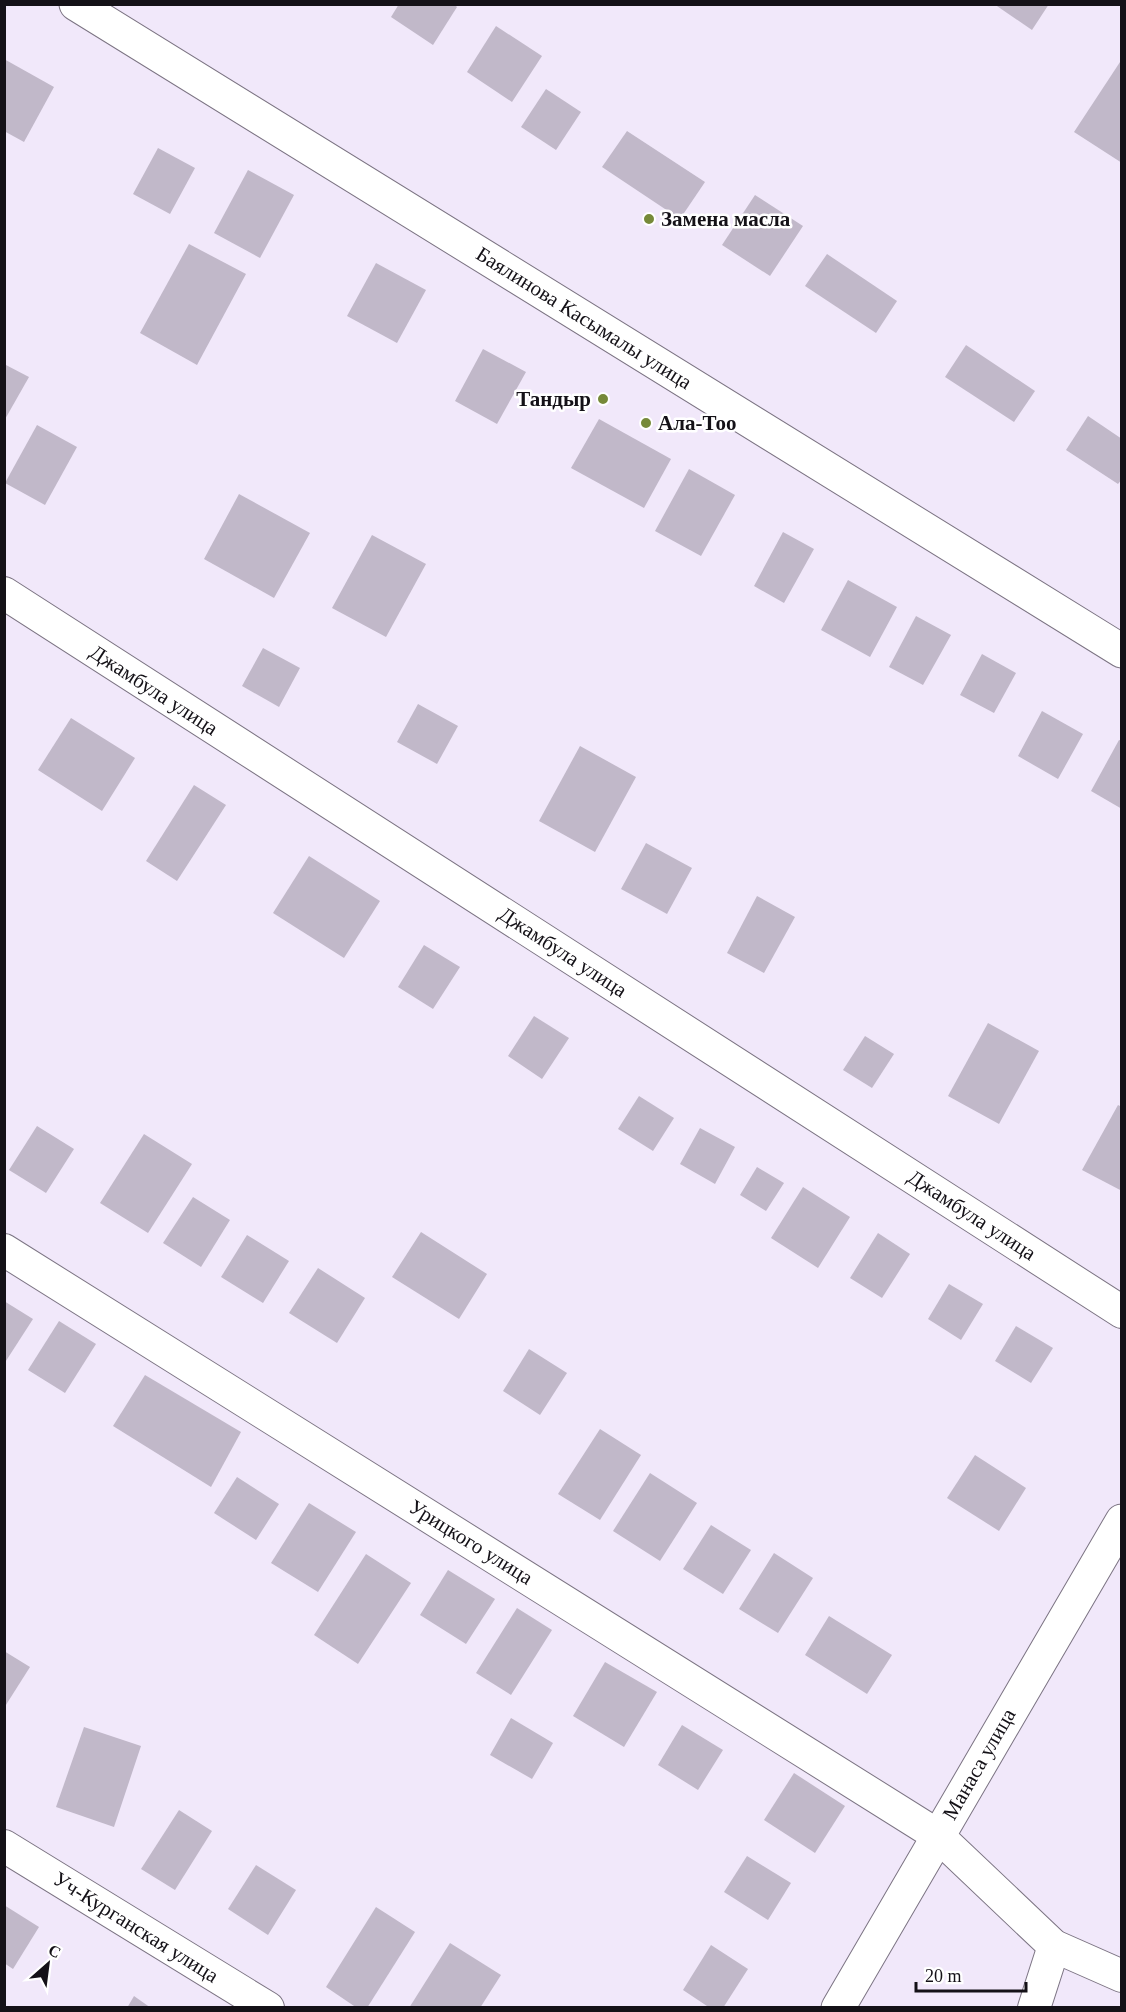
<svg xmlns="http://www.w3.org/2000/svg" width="1126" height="2012" viewBox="0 0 1126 2012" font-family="Georgia,serif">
<rect width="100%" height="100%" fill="#f1e8fa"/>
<!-- building -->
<g fill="#c1b8c9">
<path d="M399,4H454L457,7L433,45L391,17Z"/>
<path d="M994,4H1049L1032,30Z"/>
<path d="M496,26L542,56L512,102L467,72Z"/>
<path d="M4,59L54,87L24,142L4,131Z"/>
<path d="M1122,59V163L1074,132Z"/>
<path d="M546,89L581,112L556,150L521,127Z"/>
<path d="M627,131L705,182L680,219L602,167Z"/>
<path d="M158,148L195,168L170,214L133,194Z"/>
<path d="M248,170L294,195L260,258L214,233Z"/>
<path d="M755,195L803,226L770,276L722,245Z"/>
<path d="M189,244L246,274L197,365L140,333Z"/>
<path d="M827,254L897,301L876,333L805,286Z"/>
<path d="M376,263L426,290L397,343L347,316Z"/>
<path d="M966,345L1035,391L1014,422L945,377Z"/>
<path d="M483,349L526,372L497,424L455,401Z"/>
<path d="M4,364L29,377L4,421Z"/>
<path d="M1088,416L1122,439V479L1118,484L1066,450Z"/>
<path d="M599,419L671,459L644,508L571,468Z"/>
<path d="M37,425L77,447L45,505L5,483Z"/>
<path d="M689,469L735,495L701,556L655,531Z"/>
<path d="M239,494L310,533L274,598L204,559Z"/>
<path d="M783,532L814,549L784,603L754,586Z"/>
<path d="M372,535L426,564L386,637L332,608Z"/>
<path d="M848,580L897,607L870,657L821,630Z"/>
<path d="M916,616L951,635L923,685L889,667Z"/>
<path d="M263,648L300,668L279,707L242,686Z"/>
<path d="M982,654L1016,673L994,713L960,695Z"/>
<path d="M418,704L458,726L437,764L397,742Z"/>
<path d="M1042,711L1083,734L1058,779L1018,756Z"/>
<path d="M71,718L135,758L102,811L38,770Z"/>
<path d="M1119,740L1122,741V809L1091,791Z"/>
<path d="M580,746L636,777L595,852L539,821Z"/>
<path d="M194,785L226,805L177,881L146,861Z"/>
<path d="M646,843L692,868L667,914L621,889Z"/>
<path d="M309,856L380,901L344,958L273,913Z"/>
<path d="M757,896L795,917L764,973L727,953Z"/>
<path d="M424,945L460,967L433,1009L398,987Z"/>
<path d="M534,1016L569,1038L542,1079L508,1056Z"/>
<path d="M988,1023L1039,1051L999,1124L948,1096Z"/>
<path d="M865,1036L894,1054L872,1088L843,1070Z"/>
<path d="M639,1096L674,1118L653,1151L618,1129Z"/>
<path d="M1118,1105L1122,1107V1191L1082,1170Z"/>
<path d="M37,1126L74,1149L46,1193L9,1170Z"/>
<path d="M700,1128L735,1147L715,1184L680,1164Z"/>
<path d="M144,1134L192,1164L148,1233L100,1203Z"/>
<path d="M757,1167L784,1183L766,1211L740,1195Z"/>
<path d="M803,1187L850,1217L818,1268L771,1238Z"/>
<path d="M193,1197L230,1220L201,1267L163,1243Z"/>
<path d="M421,1232L487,1274L459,1319L392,1277Z"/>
<path d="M878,1233L910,1254L882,1298L850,1278Z"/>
<path d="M247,1235L289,1261L263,1303L221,1277Z"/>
<path d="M318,1268L365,1298L337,1343L289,1313Z"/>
<path d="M949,1284L983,1304L961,1340L928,1319Z"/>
<path d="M4,1301L33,1319L4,1364Z"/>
<path d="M59,1321L96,1344L65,1393L28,1370Z"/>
<path d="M1016,1326L1053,1348L1031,1383L995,1361Z"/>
<path d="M529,1349L567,1373L540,1415L503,1391Z"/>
<path d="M145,1375L241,1432L211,1487L113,1426Z"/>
<path d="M600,1429L641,1455L600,1520L558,1494Z"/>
<path d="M975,1455L1026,1488L999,1531L947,1498Z"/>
<path d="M650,1473L697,1503L660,1561L613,1531Z"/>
<path d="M237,1477L279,1504L256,1540L214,1513Z"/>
<path d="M309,1503L356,1532L318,1592L271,1563Z"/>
<path d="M711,1525L751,1550L723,1594L683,1569Z"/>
<path d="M774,1553L813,1578L778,1633L739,1609Z"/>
<path d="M366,1554L411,1583L358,1664L314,1635Z"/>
<path d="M448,1570L495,1599L466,1644L420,1615Z"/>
<path d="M517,1608L552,1630L511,1695L476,1673Z"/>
<path d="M829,1616L892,1655L867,1694L805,1655Z"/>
<path d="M4,1651L30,1667L4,1708Z"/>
<path d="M605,1662L657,1692L624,1747L573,1716Z"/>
<path d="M511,1718L553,1743L532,1779L490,1755Z"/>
<path d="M682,1725L723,1750L698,1790L658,1765Z"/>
<path d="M84,1727L141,1746L114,1827L56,1807Z"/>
<path d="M794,1773L845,1806L815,1853L764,1820Z"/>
<path d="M179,1810L212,1831L175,1890L141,1869Z"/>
<path d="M747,1856L791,1883L768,1920L724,1892Z"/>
<path d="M256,1865L296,1890L268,1935L228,1909Z"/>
<path d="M4,1905L39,1927L13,1969L4,1963Z"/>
<path d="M376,1907L415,1932L367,2008H357L326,1987Z"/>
<path d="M450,1943L501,1975L480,2008H409Z"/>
<path d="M711,1945L748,1969L723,2008H710L683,1990Z"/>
<path d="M134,1996L151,2008H127Z"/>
</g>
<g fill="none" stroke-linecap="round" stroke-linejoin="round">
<!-- street casing -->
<g stroke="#7c7483" stroke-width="34">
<g id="street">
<path d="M4,593L1122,1312"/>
<path d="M4,1250L937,1835L1054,1946L1122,1976"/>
<path d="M4,1846L268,2008"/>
<path d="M1034,2008L1054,1946"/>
</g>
</g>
<!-- secondary casing -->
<g stroke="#7c7483" stroke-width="35">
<g id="secondary">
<path d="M76,4L1122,651"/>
<path d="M838,2008L1122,1521"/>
</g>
</g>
<!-- street -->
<use href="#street" stroke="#fff" stroke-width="32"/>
<!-- secondary -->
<use href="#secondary" stroke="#fff" stroke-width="33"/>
</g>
<!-- markers -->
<g fill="#768939" stroke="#fff" stroke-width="2">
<circle cx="649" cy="219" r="6"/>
<circle cx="603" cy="399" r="6"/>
<circle cx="646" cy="423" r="6"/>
</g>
<g text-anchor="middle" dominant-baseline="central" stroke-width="5" stroke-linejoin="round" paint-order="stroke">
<!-- poi labels -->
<g font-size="21" font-weight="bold" fill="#141117" stroke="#fff" text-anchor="start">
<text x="661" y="219">Замена масла</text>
<text x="591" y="399" text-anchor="end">Тандыр</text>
<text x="658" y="423">Ала-Тоо</text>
</g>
<!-- street labels -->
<g font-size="21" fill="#141117" stroke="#fff">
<text transform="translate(584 318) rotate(32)">Баялинова Касымалы улица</text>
<text transform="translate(154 690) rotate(33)">Джамбула улица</text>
<text transform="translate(563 952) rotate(33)">Джамбула улица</text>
<text transform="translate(972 1215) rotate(33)">Джамбула улица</text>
<text transform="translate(471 1542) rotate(32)">Урицкого улица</text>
<text transform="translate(979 1764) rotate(-60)">Манаса улица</text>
<text transform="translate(136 1927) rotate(32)">Уч-Курганская улица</text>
</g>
</g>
<!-- border -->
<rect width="1126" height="2012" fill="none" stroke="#141117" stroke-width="12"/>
<!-- north arrow -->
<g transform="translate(48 1964) rotate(28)" stroke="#ffffff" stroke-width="4.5" paint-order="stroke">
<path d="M0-4.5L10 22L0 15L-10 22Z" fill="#141117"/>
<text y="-9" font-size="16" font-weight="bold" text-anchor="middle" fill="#141117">С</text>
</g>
<!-- scale -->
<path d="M916 1982v9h110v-9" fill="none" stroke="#141117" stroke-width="3"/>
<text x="925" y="1982" font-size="18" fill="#141117" stroke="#ffffff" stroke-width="4.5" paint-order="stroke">20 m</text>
</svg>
